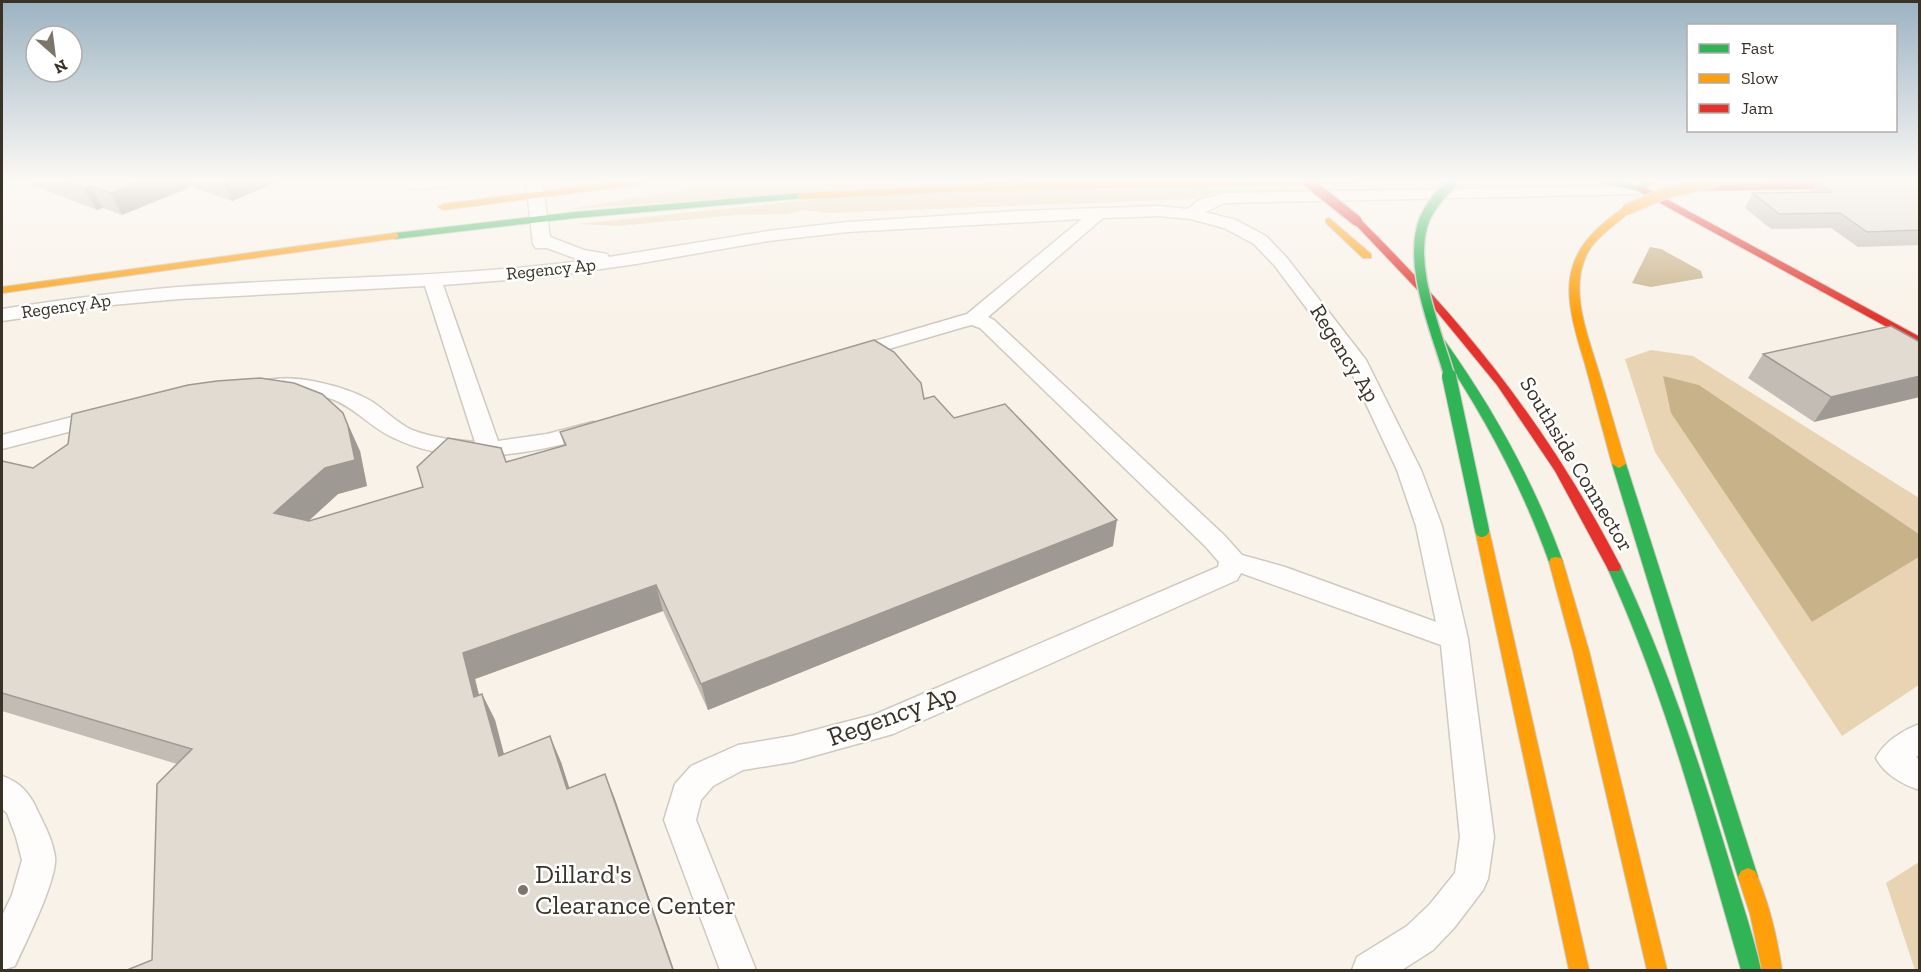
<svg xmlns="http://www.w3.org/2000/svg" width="1921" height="972" viewBox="0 0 1921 972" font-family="'Zilla Slab',serif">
<rect width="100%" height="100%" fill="#f8f2e8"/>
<!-- green -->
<g fill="#e8d5b4">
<path d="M738,181H943L951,182L563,210Z"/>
<path d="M1545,181L1599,183V186L1216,193L1192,199L827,213L803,210L788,214L736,215L618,226L577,224L828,198L995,189L1370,188Z"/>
</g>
<!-- forest -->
<g fill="#e8d4b2">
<path d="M1651,350L1693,356L1919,498V534L1699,385L1663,377L1812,622L1919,557V685L1842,736L1655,452L1625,359Z"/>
<path d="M1919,862L1920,970H1915L1886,883Z"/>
</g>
<!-- water -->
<g fill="#c8b28a">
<path d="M1650,247L1661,249L1701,271L1703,278L1651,287L1632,283Z"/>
<path d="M1663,376L1699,385L1919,534V557L1812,622L1671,413Z"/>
</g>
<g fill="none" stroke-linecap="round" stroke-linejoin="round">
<!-- street casing -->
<g stroke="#cfc9bf" stroke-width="3">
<g id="street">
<path d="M408,181H458L450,186L414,189L408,187L406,184Z"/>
<path d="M526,181H542L550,237L584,250L607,254L609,257L768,231L848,222L1017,211L1159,206L1188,209L1199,200L1224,193L1644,186L1646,189L1638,194L1225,203L1205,212L1236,220L1266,236L1287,258L1366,360L1421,470L1442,526L1468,639L1494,837L1488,879L1483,890L1454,928L1433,950L1402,970H1352L1357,957L1407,926L1430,904L1455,873L1460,837L1441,645L1241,573L1237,580L893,734L792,762L743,770L713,786L701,800L696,820L756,970H720L664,820L675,784L691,766L738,745L792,736L876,714L1218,567L1219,562L1206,547L980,328L972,325L964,327L851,360L844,358L841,354L844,350L967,314L1082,219L848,232L768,241L636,264L545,277L443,285L498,441L547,434L593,422L601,424L604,429L601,434C535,453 459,470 394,438C371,428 356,408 332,399C311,392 289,395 268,390L265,385L268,380C296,374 346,386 371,401C385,410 397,423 412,430C433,438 454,440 475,442L425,286L179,299L112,305L2,321V309C60,300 119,292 178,287C312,277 448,278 582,261L547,248H536L533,244ZM1159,216L1191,219L1224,228L1254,244L1275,266L1346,361L1397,470L1416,526L1436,622L1285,567L1242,555L1224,535L994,320L988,317L1103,218Z"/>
<path d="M103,409L111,411L114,416L111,421L2,449V435Z"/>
<path d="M1920,724V755L1916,757L1920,760V790C1903,785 1884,774 1876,758C1884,742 1903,730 1920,724Z"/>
<path d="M2,776C22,783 31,795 39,814C46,828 53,842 55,857C58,878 25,944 15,966L3,970L2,916L12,895L22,860L16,837L7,813L2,809Z"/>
</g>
</g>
<!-- fast casing -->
<g stroke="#cfc9bf" stroke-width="2">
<g id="fast">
<path d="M1596,181H1614L1639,186L1644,181H1654L1641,192Z"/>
<path d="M801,193L804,194V198L575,218L395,239L390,236L395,233L575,212Z"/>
<path d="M1441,340L1445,341C1494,410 1534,482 1563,562L1561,566H1551L1549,562C1521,483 1482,412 1435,343Z"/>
<path d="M1619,460L1626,464L1758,877L1755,883L1748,886L1741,883L1738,877L1612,464Z"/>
<path d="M1614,562L1619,563L1621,567C1665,661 1698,758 1728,857C1739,894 1753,933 1761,970H1741C1702,833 1666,697 1607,567L1609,563Z"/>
</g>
</g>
<!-- slow casing -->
<g stroke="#cfc9bf" stroke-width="2">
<g id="slow">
<path d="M623,181H647L642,184L443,210L438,207L443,204Z"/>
<path d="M1199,181H1359L1354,184L987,190L801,199L796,196L801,193L987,184Z"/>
<path d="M1623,208L1631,210C1616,226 1596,235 1586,256C1569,294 1589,338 1600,376C1609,405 1617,435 1626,464L1619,468L1612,464L1609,453C1601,423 1593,394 1585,364C1563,293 1555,255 1623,208Z"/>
<path d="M1329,218L1371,254V258H1363L1326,223V219Z"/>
<path d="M395,233L398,234V238L2,293V287Z"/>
<path d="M1482,525L1489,530L1589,970H1569L1475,530Z"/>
<path d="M1556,557L1561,558L1563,562L1589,651L1667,970H1647L1573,651L1549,562L1551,558Z"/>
<path d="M1748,868L1755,871C1769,902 1777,937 1782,970H1762L1750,914L1738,877L1741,871Z"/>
</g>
</g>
<!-- jam casing -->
<g stroke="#cfc9bf" stroke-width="2">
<g id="jam">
<path d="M1920,181V187L1682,191L1677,188L1682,185Z"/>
<path d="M1638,187H1644L1920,337V345L1638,191Z"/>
<path d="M1357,218L1360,219C1470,328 1550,430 1621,567L1619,571H1609L1555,471L1497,385L1429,302L1354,223V219Z"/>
</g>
</g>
<!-- street -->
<use href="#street" fill="#fefdfc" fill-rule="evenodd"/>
<!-- fast -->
<use href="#fast" fill="#30b455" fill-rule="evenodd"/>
<!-- slow -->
<use href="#slow" fill="#ff9f0a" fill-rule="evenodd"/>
<!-- jam -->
<use href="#jam" fill="#e5322d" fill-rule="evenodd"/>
<!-- fast-bridge-far1 casing -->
<g stroke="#d1cdc8" stroke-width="13" stroke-linecap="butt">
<path id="fast-bridge-far1" d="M1450,378C1437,332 1406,264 1425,218C1432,203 1442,192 1454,181"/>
</g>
<!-- fast-bridge casing -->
<g stroke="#d1cdc8" stroke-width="16" stroke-linecap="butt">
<path id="fast-bridge" d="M1449,376L1482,530"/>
</g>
<!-- slow-bridge casing -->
<g stroke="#d1cdc8" stroke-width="13" stroke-linecap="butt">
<path id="slow-bridge" d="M1626,210L1665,193L1718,181"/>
</g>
<!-- jam-bridge casing -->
<g stroke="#d1cdc8" stroke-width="13" stroke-linecap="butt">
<path id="jam-bridge" d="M1307,181L1357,221"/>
</g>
<!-- fast-bridge-far1 -->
<use href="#fast-bridge-far1" stroke="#30b455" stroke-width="10"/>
<!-- fast-bridge -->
<use href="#fast-bridge" stroke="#30b455" stroke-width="14"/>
<!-- slow-bridge -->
<use href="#slow-bridge" stroke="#ff9f0a" stroke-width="10"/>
<!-- jam-bridge -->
<use href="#jam-bridge" stroke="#e5322d" stroke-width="10"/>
</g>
<!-- wall -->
<g fill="#c2bcb4">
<path d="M22,181H279L232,201L191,187L122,215L103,208L97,210Z"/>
<path d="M1920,181V245L1858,247L1831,228L1771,229L1745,208L1753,193H1811L1817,182Z"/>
<path d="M1891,326L1814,422L1748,378L1763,354Z"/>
<path d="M924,399L954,418L1113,546L708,710L663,611L475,679L479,695L482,694L495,720L504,754L561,762L569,788L615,799L152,960L177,764L2,711V461L33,468L360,451L367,486L338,494L308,521L564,445L560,432Z"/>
</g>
<!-- shaded-wall -->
<g fill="#9e9992">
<path d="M142,181H188L191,187L122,215L110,193Z"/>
<path d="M223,181H279L232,201Z"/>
<path d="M91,186L103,208L97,210L84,189Z"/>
<path d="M1920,376V397L1814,422L1831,397Z"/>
<path d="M343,413L360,451L367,486L338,494L289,539L274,513Z"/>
<path d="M1117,520L1113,546L708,710L701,684Z"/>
<path d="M656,585L663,611L475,679L486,723L474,697L463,653Z"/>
<path d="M482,694L495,720L511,782L499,756Z"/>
<path d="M550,736L561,762L578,815L567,789Z"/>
<path d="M605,774L615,799L674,970H673Z"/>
</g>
<!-- building -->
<g fill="#e1dbd1" stroke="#9e9992" stroke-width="1.5">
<path d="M64,181H142L110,193L91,186L84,189Z"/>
<path d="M1877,181H1920V230L1867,232L1840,213L1779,214L1753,193L1832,192L1817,182Z"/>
<path d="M1891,326L1920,342V376L1831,397L1763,354Z"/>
<path d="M874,340L894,352L921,383L924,399L934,396L954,418L1005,404L1117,520L701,684L656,585L463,653L474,697L482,694L499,756L550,736L567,789L605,774L673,970H127L152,960L157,784L192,749L2,693V461L33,468L68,444L72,414L188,385L217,381L260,378L294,383L322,394L343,413L348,426L355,460L325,468L274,513L309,521L423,487L417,467L448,438L501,448L506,462L566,445L560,432Z"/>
</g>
<!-- sky -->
<linearGradient id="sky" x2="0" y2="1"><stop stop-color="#9bb3c2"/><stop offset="0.57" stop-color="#fcf9f5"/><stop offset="1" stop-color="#fcf9f5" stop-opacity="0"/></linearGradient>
<rect width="1921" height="317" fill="url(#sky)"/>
<!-- markers -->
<circle fill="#7c756b" stroke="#fff" stroke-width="2" cx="523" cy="890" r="6"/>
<g text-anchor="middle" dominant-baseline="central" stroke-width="5" stroke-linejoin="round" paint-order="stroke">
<!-- far-street labels -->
<g font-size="18" fill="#393227" stroke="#fff">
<text transform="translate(551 269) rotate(-6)">Regency Ap</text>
<text transform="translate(66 306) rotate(-8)">Regency Ap</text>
</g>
<!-- street labels -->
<g font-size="22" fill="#393227" stroke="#fff">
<text transform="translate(1345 353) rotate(58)">Regency Ap</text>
<text transform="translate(1577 464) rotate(59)">Southside Connector</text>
</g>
<!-- near-street labels -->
<g font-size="27" fill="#393227" stroke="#fff">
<text transform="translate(892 715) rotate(-20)">Regency Ap</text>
</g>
<!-- near-poi labels -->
<g font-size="27" fill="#393227" stroke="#fff" text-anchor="start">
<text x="535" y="874">Dillard's<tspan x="535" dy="31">Clearance Center</tspan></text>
</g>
</g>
<!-- border -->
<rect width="1921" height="972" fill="none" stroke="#393227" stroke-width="6"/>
<!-- legend -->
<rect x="1687" y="24" width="210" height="108" fill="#ffffff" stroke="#b0ada9" stroke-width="1.5"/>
<rect x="1699" y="44" width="30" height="9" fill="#30b455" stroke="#b0ada9" stroke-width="1.5"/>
<text x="1741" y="54" font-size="18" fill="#393227">Fast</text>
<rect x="1699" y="74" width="30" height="9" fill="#ff9f0a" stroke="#b0ada9" stroke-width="1.5"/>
<text x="1741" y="84" font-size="18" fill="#393227">Slow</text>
<rect x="1699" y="104" width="30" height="9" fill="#e5322d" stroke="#b0ada9" stroke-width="1.5"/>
<text x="1741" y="114" font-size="18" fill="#393227">Jam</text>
<!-- north arrow -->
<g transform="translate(54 54) rotate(152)"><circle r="28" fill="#ffffff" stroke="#b0ada9" stroke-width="1.5"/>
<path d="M0-4.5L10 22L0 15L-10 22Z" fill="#7c756b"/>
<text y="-9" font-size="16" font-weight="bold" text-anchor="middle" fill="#393227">N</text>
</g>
</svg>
